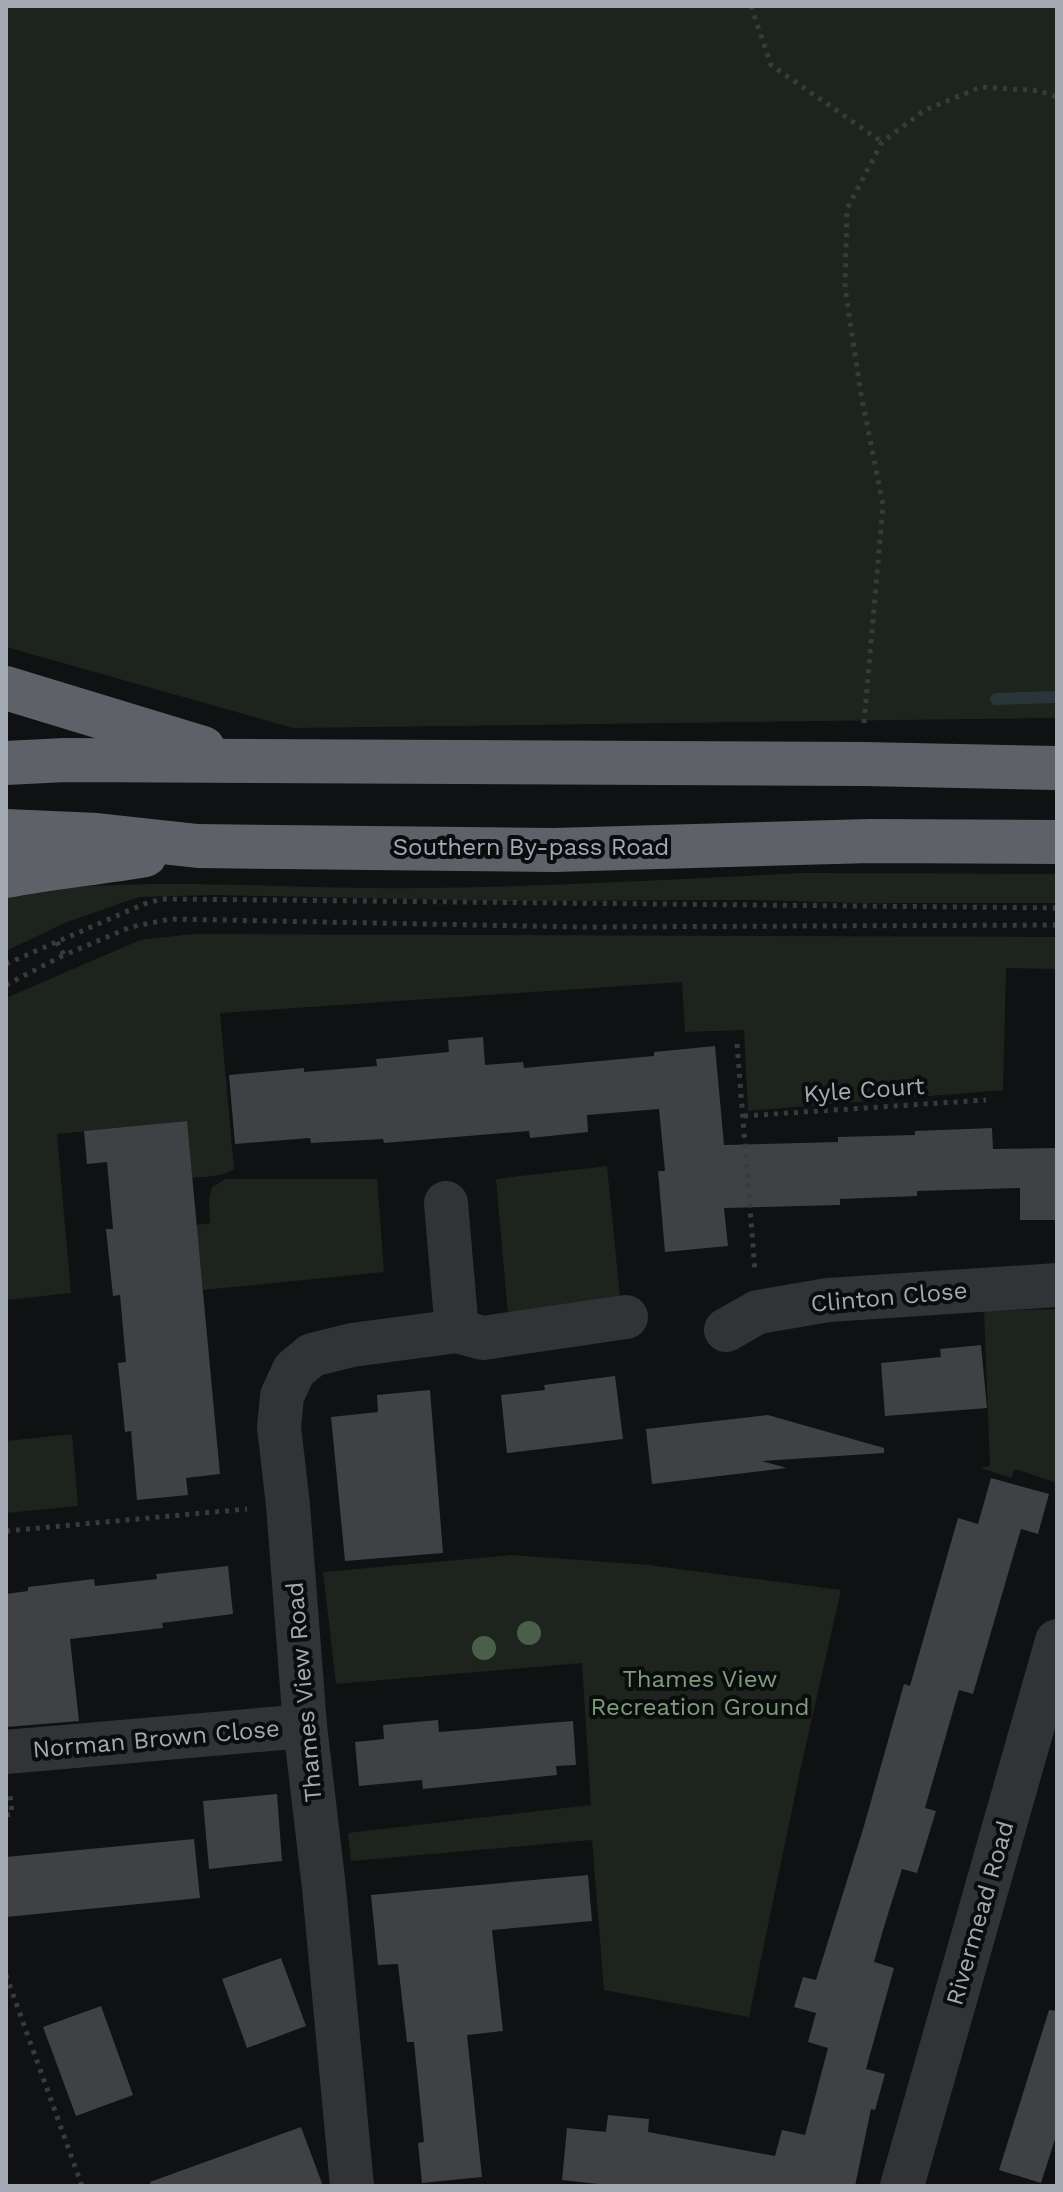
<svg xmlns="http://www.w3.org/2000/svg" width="1063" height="2192" viewBox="0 0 1063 2192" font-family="'Work Sans',sans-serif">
<rect width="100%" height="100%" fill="#101112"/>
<!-- green -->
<g fill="#1d241d">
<path d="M6,6H1057V718L293,728L6,647Z"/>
<path d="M804,873L1057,874V903H860L750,900L498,901L214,895L139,897L67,922L6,951V895C141,874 281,890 417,888C546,887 675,879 804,873Z"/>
<path d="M193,934L1057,937V969L1006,968L1003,1090L748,1111L744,1030L685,1032L682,982L220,1013L234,1169C223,1177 206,1176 192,1178L186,1121L57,1134L71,1293L6,1300V998L140,940Z"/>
<path d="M607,1166L620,1297L508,1315L496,1179Z"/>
<path d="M226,1179H377L384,1272L203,1290L196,1225L210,1223L209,1198L212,1187Z"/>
<path d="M1057,1309V1483L1015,1469L1011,1478L981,1468L990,1466L984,1311Z"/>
<path d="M72,1434L78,1506L6,1513V1441Z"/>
<path d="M512,1555L648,1565L841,1590L800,1771L749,2017L604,1990L592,1840L351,1861L348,1833L591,1805L582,1663L336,1684L323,1572Z"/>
</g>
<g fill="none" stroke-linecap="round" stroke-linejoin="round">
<!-- stream -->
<path stroke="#2a353a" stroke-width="12" d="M996,699L1057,697"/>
</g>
<!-- building -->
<g fill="#3f4145">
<path d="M483,1037L485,1065L523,1062L524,1068L654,1056V1052L715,1046L724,1145L838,1142V1137L915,1135V1131L992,1128L993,1149L1057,1148V1220H1020V1188L917,1191V1196L840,1199V1205L724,1208L728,1246L665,1252L658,1171H665L659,1109L587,1115L588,1132L530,1138L529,1131L384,1143L383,1139L311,1143L310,1138L235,1144L229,1075L304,1068V1072L377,1066L376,1059L449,1052L448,1040Z"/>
<path d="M187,1121L220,1474L186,1478L188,1495L137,1500L131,1431L125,1432L118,1363L126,1362L120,1295L113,1296L106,1229H113L107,1162L87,1164L84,1131Z"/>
<path d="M981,1345L987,1408L885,1416L881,1363L941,1357L940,1349Z"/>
<path d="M615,1376L623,1439L507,1453L501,1395L545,1390L544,1385Z"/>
<path d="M430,1390L443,1553L345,1561L331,1417L378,1412L377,1395Z"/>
<path d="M768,1415L884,1448V1453L762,1461L787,1468L652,1484L646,1429Z"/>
<path d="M991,1478L1049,1494L1038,1534L1021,1529L973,1694L959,1690L925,1808L936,1811L917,1873L902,1869L883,1930L874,1962L894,1968L866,2069L885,2074L875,2110L871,2109L855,2186H616L562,2180L567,2128L606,2132L608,2115L649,2119L648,2132L775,2156L782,2130L805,2135L828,2048L808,2042L816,2013L794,2007L803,1977L816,1980L864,1826L904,1684L910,1686L958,1518L978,1524Z"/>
<path d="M228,1566L233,1614L162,1623L163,1628L70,1639L79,1721L6,1727V1594L28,1591V1587L94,1579L95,1586L157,1579L156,1574Z"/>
<path d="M438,1720L439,1732L573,1721L576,1765L556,1766L557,1775L423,1789L422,1780L359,1786L355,1742L384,1739L383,1725Z"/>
<path d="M277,1794L282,1861L209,1869L203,1801Z"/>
<path d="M194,1839L200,1898L6,1917V1857Z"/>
<path d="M588,1875L592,1921L492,1930L503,2031L467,2035L482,2177L422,2183L418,2143L424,2142L414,2042H407L398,1964L378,1965L371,1895Z"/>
<path d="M281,1958L306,2026L247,2048L222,1979Z"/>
<path d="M101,2006L133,2095L76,2116L43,2027Z"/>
<path d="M1049,2010L1057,2011V2133L1041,2183L999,2170Z"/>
<path d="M301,2127L323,2186H151L150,2182Z"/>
</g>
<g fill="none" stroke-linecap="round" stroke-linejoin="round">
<!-- path -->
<g stroke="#373a3e" stroke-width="5" stroke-dasharray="4 6" stroke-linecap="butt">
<path d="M751,6L771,65L882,142"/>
<path d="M864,723L883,505L861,394L845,288L847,209L882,142L925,110L981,87L1040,91L1057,97"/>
<path d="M57,942L64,955L131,927L170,919L580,927L1057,925"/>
<path d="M6,964L144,904L162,899L1057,908"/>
<path d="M6,985L64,955"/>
<path d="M737,1044L755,1271"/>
<path d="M744,1116L986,1100"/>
<path d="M6,1531L247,1509"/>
<path d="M6,1815L12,1814L10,1794"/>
<path d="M6,1975L82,2186"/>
</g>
<!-- minor -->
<g stroke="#313337" stroke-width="44">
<path d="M726,1330L758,1312L828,1300L1057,1285"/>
<path d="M457,1331L483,1338L626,1317"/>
<path d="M6,1752L305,1726"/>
<path d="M352,2186L324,1888L305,1726L288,1505L279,1427L282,1396L294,1370L312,1355L352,1345L457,1331L446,1203"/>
<path d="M902,2186L1057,1641"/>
</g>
<!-- highway -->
<g stroke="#5e6268" stroke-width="44">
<path d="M6,688L203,748"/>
<path d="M6,763L65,760L864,764L1057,768"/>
<path d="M6,831L97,835L198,846L554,850L871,841L1057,842"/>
<path d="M6,876C52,867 99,863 145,855"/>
</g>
</g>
<!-- trees -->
<g fill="#4b5e4b">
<circle cx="529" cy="1633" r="12"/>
<circle cx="484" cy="1648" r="12"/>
</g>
<g text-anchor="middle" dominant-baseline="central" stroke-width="8" stroke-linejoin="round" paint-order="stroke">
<!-- street labels -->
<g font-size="24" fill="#a2a9b2" stroke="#0b0c0d">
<text x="531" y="847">Southern By-pass Road</text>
<text transform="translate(864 1090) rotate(-4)">Kyle Court</text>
<text transform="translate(889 1297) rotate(-5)">Clinton Close</text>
<text transform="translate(304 1692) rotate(-95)">Thames View Road</text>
<text transform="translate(156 1739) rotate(-5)">Norman Brown Close</text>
<text transform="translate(980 1913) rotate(-74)">Rivermead Road</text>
</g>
<!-- park labels -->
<g font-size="24" fill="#7b9d79" stroke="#0b0c0d">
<text x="700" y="1679">Thames View<tspan x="700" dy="28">Recreation Ground</tspan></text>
</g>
</g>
<!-- border -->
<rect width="1063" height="2192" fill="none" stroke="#a2a9b2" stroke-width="16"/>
</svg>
